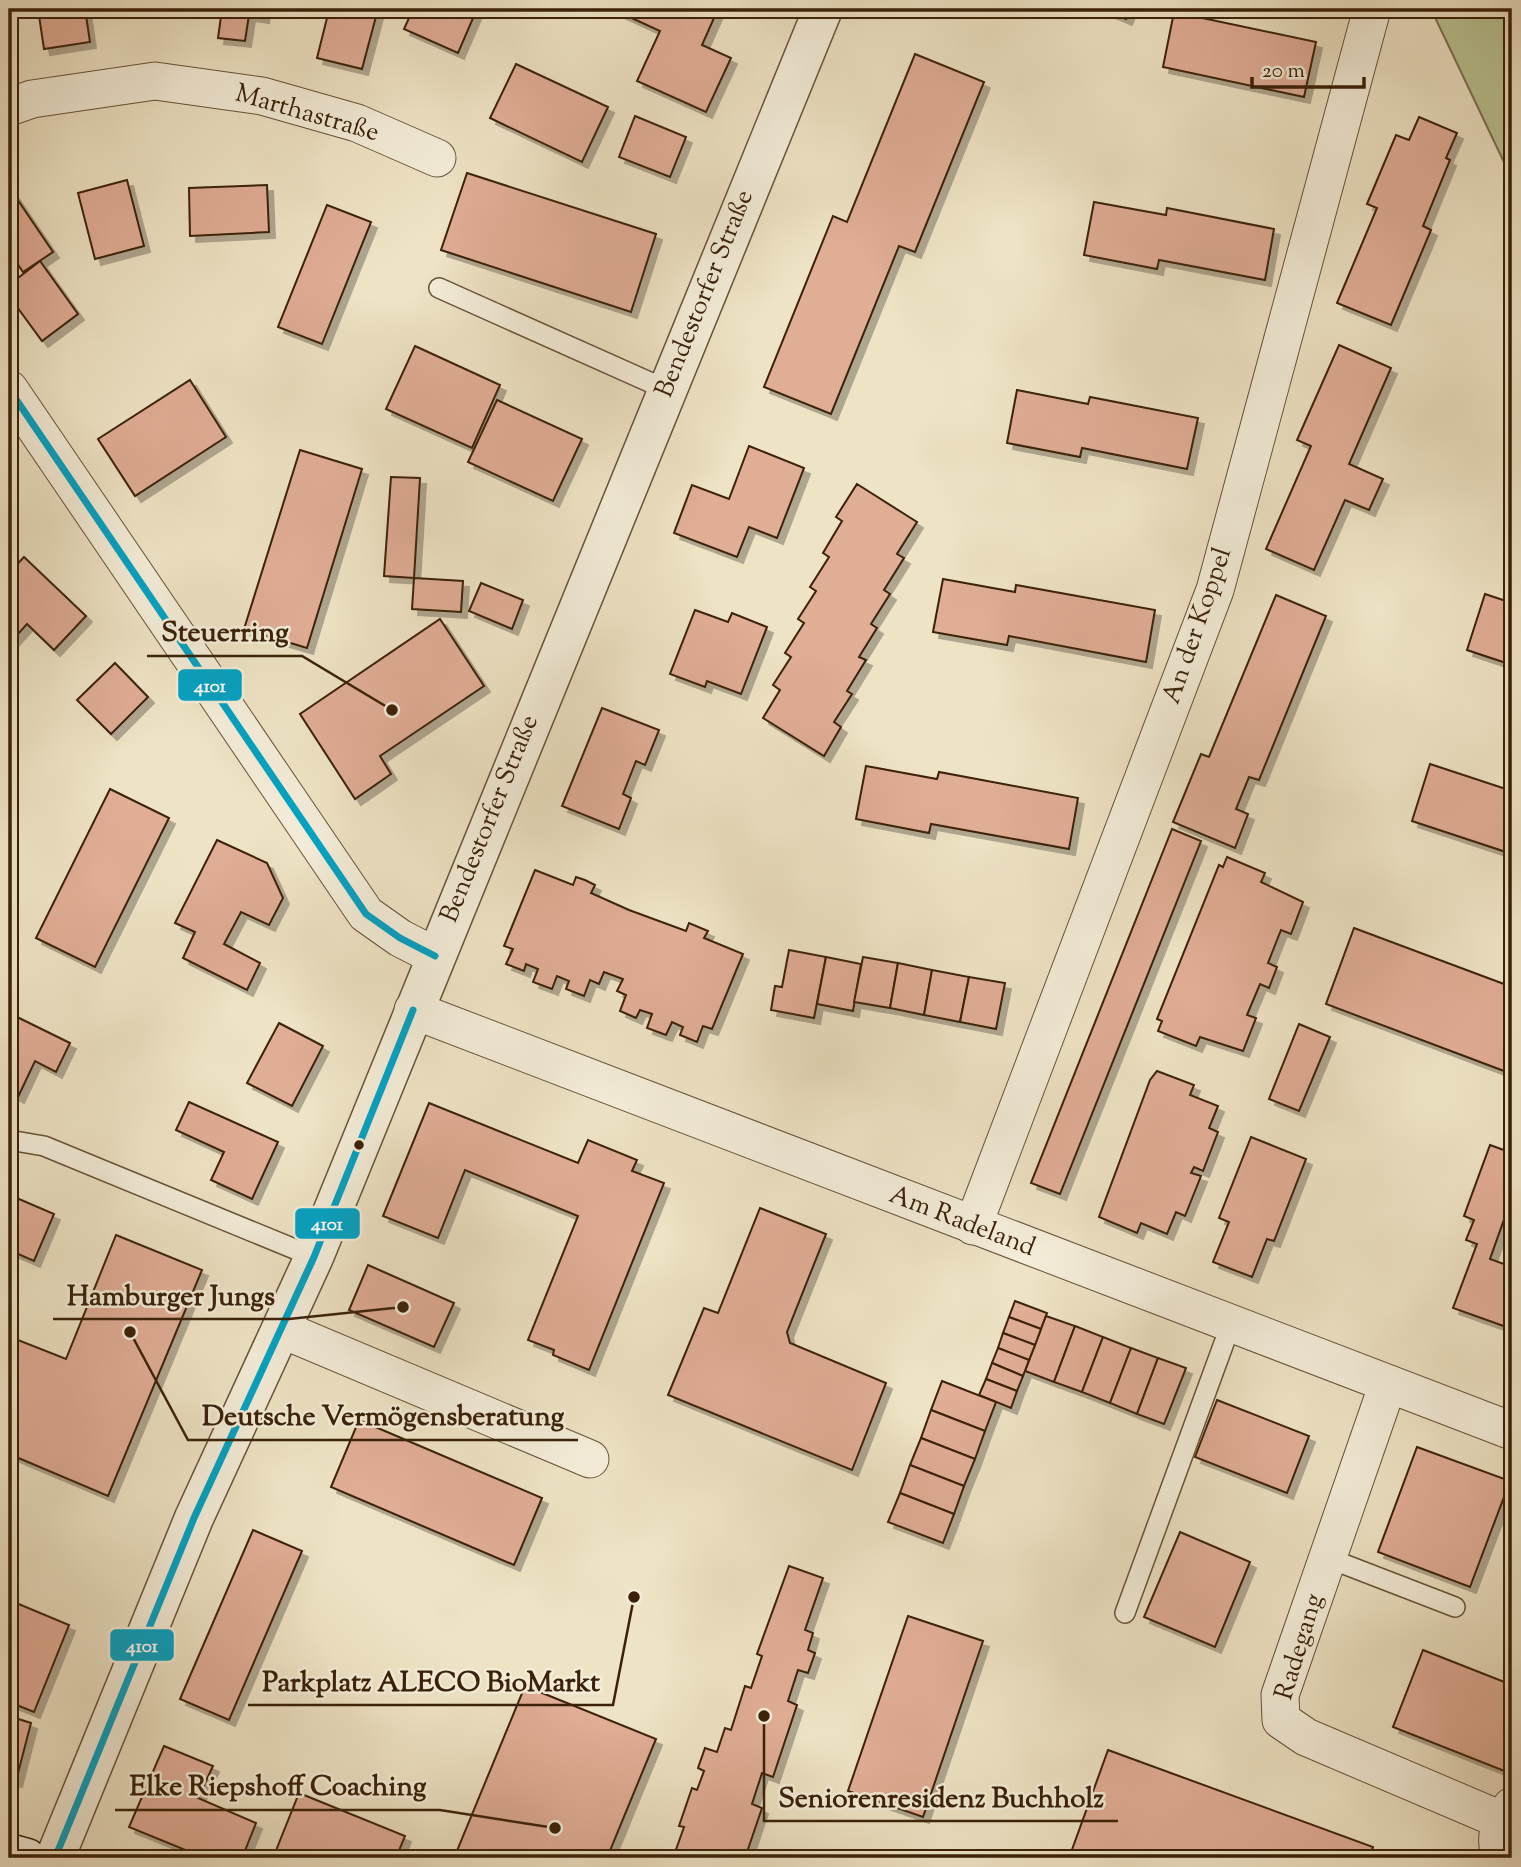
<svg xmlns="http://www.w3.org/2000/svg" width="1521" height="1867" viewBox="0 0 1521 1867" font-family="'Sorts Mill Goudy',serif">
<defs>
<filter id="shadow"><feDropShadow dx="6" dy="6" stdDeviation="0" flood-color="#0004"/></filter>
</defs>
<rect width="100%" height="100%" fill="#eee3c5"/>
<filter id="stains"><feTurbulence type="fractalNoise" baseFrequency=".00286" numOctaves="4"/><feColorMatrix values="0 0 0 0 .2 0 0 0 0 .09 0 0 0 0 .02 0 0 0 .5 -.17"/></filter>
<radialGradient id="worn" r=".72"><stop offset=".6" stop-color="#630" stop-opacity="0"/><stop offset="1" stop-color="#630" stop-opacity=".3"/></radialGradient>
<!-- green -->
<path fill="#bac394" stroke="#7a724e" stroke-width="2" d="M1431,9H1512V179Z"/>
<!-- building -->
<g fill="#e0ad95" stroke="#3a2108" stroke-width="2" filter="url(#shadow)">
<path d="M38,9H85L90,42L44,49Z"/>
<path d="M222,9H264L263,17L249,15L245,41L218,38Z"/>
<path d="M347,9H378L362,69L317,58L328,14L344,18Z"/>
<path d="M413,9H477L458,53L404,29Z"/>
<path d="M612,9H718L702,45L731,58L706,112L637,81L660,31Z"/>
<path d="M1102,9H1130L1126,19Z"/>
<path d="M1174,12L1316,42L1304,97L1163,67Z"/>
<path d="M915,54L984,82L915,252L899,246L831,414L764,387L833,216L847,222Z"/>
<path d="M516,64L608,107L582,162L490,118Z"/>
<path d="M635,116L686,137L670,177L619,157Z"/>
<path d="M1419,117L1457,133L1446,158L1450,160L1423,226L1431,230L1391,325L1337,303L1377,208L1367,204L1396,135L1409,140Z"/>
<path d="M467,173L656,234L631,312L441,250Z"/>
<path d="M127,180L144,246L95,259L78,193Z"/>
<path d="M267,185L269,232L190,236L189,188Z"/>
<path d="M9,187L53,252L23,272L9,251Z"/>
<path d="M1094,202L1166,215L1167,208L1274,229L1265,280L1159,260L1157,269L1084,255Z"/>
<path d="M327,205L371,222L322,344L278,327Z"/>
<path d="M40,261L78,314L42,341L9,296V285Z"/>
<path d="M1339,345L1391,368L1349,464L1383,479L1369,510L1345,500L1314,570L1266,549L1311,446L1297,440Z"/>
<path d="M415,346L500,385L472,448L386,409Z"/>
<path d="M190,380L226,437L135,496L98,439Z"/>
<path d="M1017,390L1088,404L1090,397L1198,418L1187,469L1082,448L1080,457L1007,443Z"/>
<path d="M497,400L582,439L553,501L468,462Z"/>
<path d="M749,446L804,468L777,538L749,527L737,557L674,533L692,485L729,499Z"/>
<path d="M300,450L362,469L307,648L244,629Z"/>
<path d="M391,477L420,478L414,578L384,576Z"/>
<path d="M857,484L917,522L897,554L904,558L884,590L890,594L871,624L877,628L859,657L866,660L847,691L852,694L834,722L841,727L824,756L763,718L780,690L773,685L791,657L785,653L804,623L798,619L816,591L810,587L829,557L823,553L842,521L836,517Z"/>
<path d="M24,557L86,616L54,650L27,624L9,644V573Z"/>
<path d="M414,578L463,581L461,612L412,609Z"/>
<path d="M943,579L1015,592L1016,585L1155,610L1146,662L1009,636L1007,645L933,632Z"/>
<path d="M481,583L523,600L512,629L469,611Z"/>
<path d="M1485,594L1512,603V665L1467,650Z"/>
<path d="M1276,595L1326,616L1259,780L1249,777L1236,809L1248,814L1235,848L1173,822L1201,754L1209,757Z"/>
<path d="M695,610L728,622L732,613L767,627L741,694L707,681L705,687L670,674Z"/>
<path d="M440,619L484,686L380,756L391,774L355,799L300,714Z"/>
<path d="M115,663L148,697L111,734L77,700Z"/>
<path d="M602,708L659,730L645,765L636,761L623,794L631,798L619,829L562,806Z"/>
<path d="M1430,764L1512,791V854L1412,821Z"/>
<path d="M866,766L937,779L939,772L1078,798L1069,849L931,824L929,833L856,819Z"/>
<path d="M110,789L169,818L95,967L36,938Z"/>
<path d="M1172,829L1201,841L1060,1194L1031,1183Z"/>
<path d="M217,840L267,863L283,898L269,925L241,912L224,944L260,963L247,990L183,958L195,932L175,923Z"/>
<path d="M1227,857L1265,873L1261,882L1303,902L1291,934L1281,930L1268,963L1277,967L1269,988L1260,984L1247,1015L1256,1018L1243,1051L1200,1037L1196,1046L1158,1031L1162,1021L1157,1019L1219,865L1223,867Z"/>
<path d="M535,870L573,885L576,877L585,880L595,885L591,893L629,910L686,931L689,923L708,931L704,938L743,954L712,1029L703,1026L697,1042L680,1035L683,1027L672,1022L666,1035L647,1028L652,1014L640,1010L636,1018L620,1011L626,995L617,991L623,979L604,972L599,984L590,980L584,996L566,989L569,981L557,976L552,989L533,982L538,969L526,964L524,971L506,964L513,949L504,946Z"/>
<path d="M1354,928L1512,987V1074L1326,1004Z"/>
<path d="M789,950L826,957L814,1018L771,1010L775,986L782,987Z"/>
<path d="M826,957L861,964L853,1011L817,1004Z"/>
<path d="M863,957L898,963L890,1008L854,1002Z"/>
<path d="M898,963L932,970L924,1015L890,1008Z"/>
<path d="M932,970L969,977L960,1022L924,1015Z"/>
<path d="M969,977L1005,983L996,1029L960,1022Z"/>
<path d="M9,1013L70,1043L56,1072L35,1061L18,1097L9,1092Z"/>
<path d="M279,1023L323,1046L292,1106L247,1083Z"/>
<path d="M1299,1024L1330,1037L1299,1111L1269,1099Z"/>
<path d="M1157,1071L1194,1085L1190,1095L1218,1106L1209,1128L1218,1132L1203,1171L1194,1167L1191,1173L1201,1176L1185,1216L1176,1212L1167,1234L1141,1223L1137,1233L1099,1217L1150,1080Z"/>
<path d="M189,1102L278,1142L252,1199L211,1180L224,1152L176,1130Z"/>
<path d="M429,1103L578,1163L588,1140L637,1160L632,1171L664,1183L589,1370L553,1355L554,1350L528,1340L578,1216L465,1170L438,1238L383,1216Z"/>
<path d="M1251,1137L1306,1159L1274,1241L1267,1239L1252,1277L1213,1262L1229,1222L1219,1218Z"/>
<path d="M1490,1145L1512,1153V1197L1490,1259L1512,1267V1329L1453,1308L1477,1244L1466,1240L1474,1220L1464,1216Z"/>
<path d="M12,1196L54,1214L34,1261L9,1250V1204Z"/>
<path d="M760,1208L826,1234L787,1332L790,1343L886,1383L852,1470L668,1395L704,1308L718,1313Z"/>
<path d="M116,1235L202,1270L108,1496L9,1454V1349L13,1338L66,1359Z"/>
<path d="M368,1265L454,1303L434,1347L349,1310Z"/>
<path d="M1015,1301L1047,1313L1041,1329L1009,1317Z"/>
<path d="M1046,1316L1075,1326L1054,1382L1025,1371Z"/>
<path d="M1009,1317L1041,1329L1035,1345L1003,1333Z"/>
<path d="M1075,1326L1103,1337L1082,1392L1054,1382Z"/>
<path d="M1003,1333L1035,1345L1029,1360L998,1348Z"/>
<path d="M1103,1337L1131,1348L1110,1403L1082,1392Z"/>
<path d="M998,1348L1029,1360L1023,1376L992,1363Z"/>
<path d="M1131,1348L1158,1358L1137,1414L1110,1403Z"/>
<path d="M1158,1358L1186,1368L1164,1424L1137,1414Z"/>
<path d="M992,1363L1023,1376L1017,1391L986,1379Z"/>
<path d="M986,1379L1017,1391L1011,1408L979,1395Z"/>
<path d="M942,1381L996,1402L985,1431L931,1410Z"/>
<path d="M1217,1400L1309,1436L1287,1493L1195,1457Z"/>
<path d="M931,1410L985,1431L975,1459L921,1438Z"/>
<path d="M359,1420L542,1498L514,1565L331,1487Z"/>
<path d="M921,1438L975,1459L964,1486L910,1465Z"/>
<path d="M1417,1447L1510,1481L1470,1587L1378,1552Z"/>
<path d="M910,1465L964,1486L954,1514L900,1493Z"/>
<path d="M900,1493L954,1514L943,1543L888,1522Z"/>
<path d="M253,1530L302,1551L229,1720L180,1699Z"/>
<path d="M1180,1532L1250,1562L1215,1647L1144,1617Z"/>
<path d="M789,1566L823,1578L805,1630L813,1633L808,1650L815,1653L808,1673L798,1670L788,1701L797,1705L773,1777L762,1773L752,1804L762,1808L746,1855L735,1852L733,1858H673L684,1827L679,1826L692,1788L697,1790L704,1771L698,1768L705,1748L717,1752L725,1728L731,1730L745,1686L751,1688L762,1656L757,1654Z"/>
<path d="M9,1600L69,1625L34,1712L9,1702Z"/>
<path d="M908,1616L983,1641L923,1817L848,1791Z"/>
<path d="M1423,1650L1512,1685V1774L1393,1727Z"/>
<path d="M525,1686L656,1739L607,1858H454Z"/>
<path d="M9,1716L31,1723L16,1781L9,1779Z"/>
<path d="M164,1746L213,1766L198,1798L256,1823L242,1858H205L129,1827Z"/>
<path d="M1108,1750L1373,1847L1369,1858H1069Z"/>
<path d="M299,1793L405,1836L396,1858H273Z"/>
</g>
<g fill="none" stroke-linecap="round" stroke-linejoin="round">
<!-- service casing -->
<g stroke="#675237" stroke-width="22">
<g id="service">
<path d="M439,288L665,389"/>
<path d="M9,1140L44,1146L314,1257"/>
<path d="M1328,1558L1455,1607"/>
<path d="M1125,1613L1231,1324"/>
</g>
</g>
<!-- minor casing -->
<g stroke="#675237" stroke-width="39">
<g id="minor">
<path d="M9,107L32,99L155,81L262,96L357,123L437,158"/>
<path d="M9,389L366,914L400,938L435,956"/>
<path d="M413,1010L1512,1431"/>
<path d="M973,1226L1215,590L1372,9"/>
<path d="M281,1329L590,1459"/>
<path d="M1388,1384L1280,1695L1281,1720L1306,1737L1501,1820"/>
<path d="M1500,1858C1495,1839 1498,1821 1512,1806"/>
</g>
</g>
<!-- tertiary casing -->
<g stroke="#675237" stroke-width="41">
<path id="tertiary" d="M55,1858L194,1518L314,1257L823,9"/>
</g>
<!-- secondary casing -->
<g stroke="#3a2108" stroke-width="41">
<path id="secondary" d="M9,1853L27,1858"/>
</g>
<!-- service -->
<use href="#service" stroke="#f4edd9" stroke-width="19"/>
<!-- minor -->
<use href="#minor" stroke="#f4edd9" stroke-width="37"/>
<!-- tertiary -->
<use href="#tertiary" stroke="#f4edd9" stroke-width="38"/>
<!-- secondary -->
<use href="#secondary" stroke="#f4edd9" stroke-width="38"/>
<!-- bus-1 casing -->
<g stroke="#f4edd9" stroke-width="12">
<g id="bus-1">
<path d="M9,389L366,914L400,938L435,956"/>
<path d="M55,1858L194,1518L314,1257L413,1010"/>
</g>
</g>
<!-- bus-1 -->
<use href="#bus-1" stroke="#03a2c4" stroke-width="7"/>
</g>
<!-- markers -->
<circle fill="#3a2108" stroke="#f4edd9" stroke-width="2.5" cx="359" cy="1145" r="6"/>
<g text-anchor="middle" dominant-baseline="central" stroke-width="5" stroke-linejoin="round" paint-order="stroke">
<!-- street labels -->
<g font-size="26" fill="#3a2108" stroke="#f4edd9">
<text transform="translate(307 114) rotate(16)">Marthastraße</text>
<text transform="translate(705 294) rotate(-68)">Bendestorfer Straße</text>
<text transform="translate(1198 626) rotate(-71)">An der Koppel</text>
<text transform="translate(490 819) rotate(-68)">Bendestorfer Straße</text>
<text transform="translate(962 1222) rotate(21)">Am Radeland</text>
<text transform="translate(1300 1647) rotate(-73)">Radegang</text>
</g>
</g>
<!-- callouts -->
<path fill="none" stroke="#3a2108" stroke-width="2.5" d="M392 710L302 656H147M403 1307L289 1319H53M130 1332L188 1440H578M634 1597L613 1705H248M555 1828L440 1810H115M764 1716L764 1821H1118"/>
<g fill="#3a2108" stroke="#f4edd9" stroke-width="2.5">
<circle cx="392" cy="710" r="7"/>
<circle cx="403" cy="1307" r="7"/>
<circle cx="130" cy="1332" r="7"/>
<circle cx="634" cy="1597" r="7"/>
<circle cx="555" cy="1828" r="7"/>
<circle cx="764" cy="1716" r="7"/>
</g>
<g font-size="28" text-anchor="middle" font-weight="bold" fill="#3a2108" stroke="#f4edd9" stroke-width="5" stroke-linejoin="round" paint-order="stroke">
<text x="225" y="641">Steuerring</text>
<text x="171" y="1305">Hamburger Jungs</text>
<text x="383" y="1425">Deutsche Vermögensberatung</text>
<text x="431" y="1691">Parkplatz ALECO BioMarkt</text>
<text x="278" y="1795">Elke Riepshoff Coaching</text>
<text x="941" y="1807">Seniorenresidenz Buchholz</text>
</g>
<g stroke="#f4edd9" stroke-width="2.5">
<rect x="177" y="668" width="66" height="34" rx="7" fill="#03a2c4"/>
<rect x="294" y="1207" width="67" height="33" rx="7" fill="#03a2c4"/>
<rect x="109" y="1628" width="66" height="34" rx="7" fill="#03a2c4"/>
</g>
<g font-size="19" text-anchor="middle" font-weight="bold" fill="#fff">
<text x="210" y="692">4101</text>
<text x="327" y="1230">4101</text>
<text x="142" y="1652">4101</text>
</g>
<!-- margin -->
<rect width="1521" height="1867" fill="none" stroke="#eee3c5" stroke-width="35"/>
<rect x="10" y="10" width="1500" height="1846" fill="none" stroke="#3a2108" stroke-width="3.5"/>
<rect x="18" y="18" width="1486" height="1832" fill="none" stroke="#3a2108" stroke-width="2"/>
<!-- scale -->
<path d="M1252 77v10h112v-10" fill="none" stroke="#3a2108" stroke-width="3.5"/>
<text x="1262" y="77" font-size="21" fill="#3a2108" stroke="#f4edd9" stroke-width="5" paint-order="stroke">20 m</text>
<rect width="100%" height="100%" filter="url(#stains)"/>
<rect width="100%" height="100%" fill="url(#worn)"/>
</svg>
